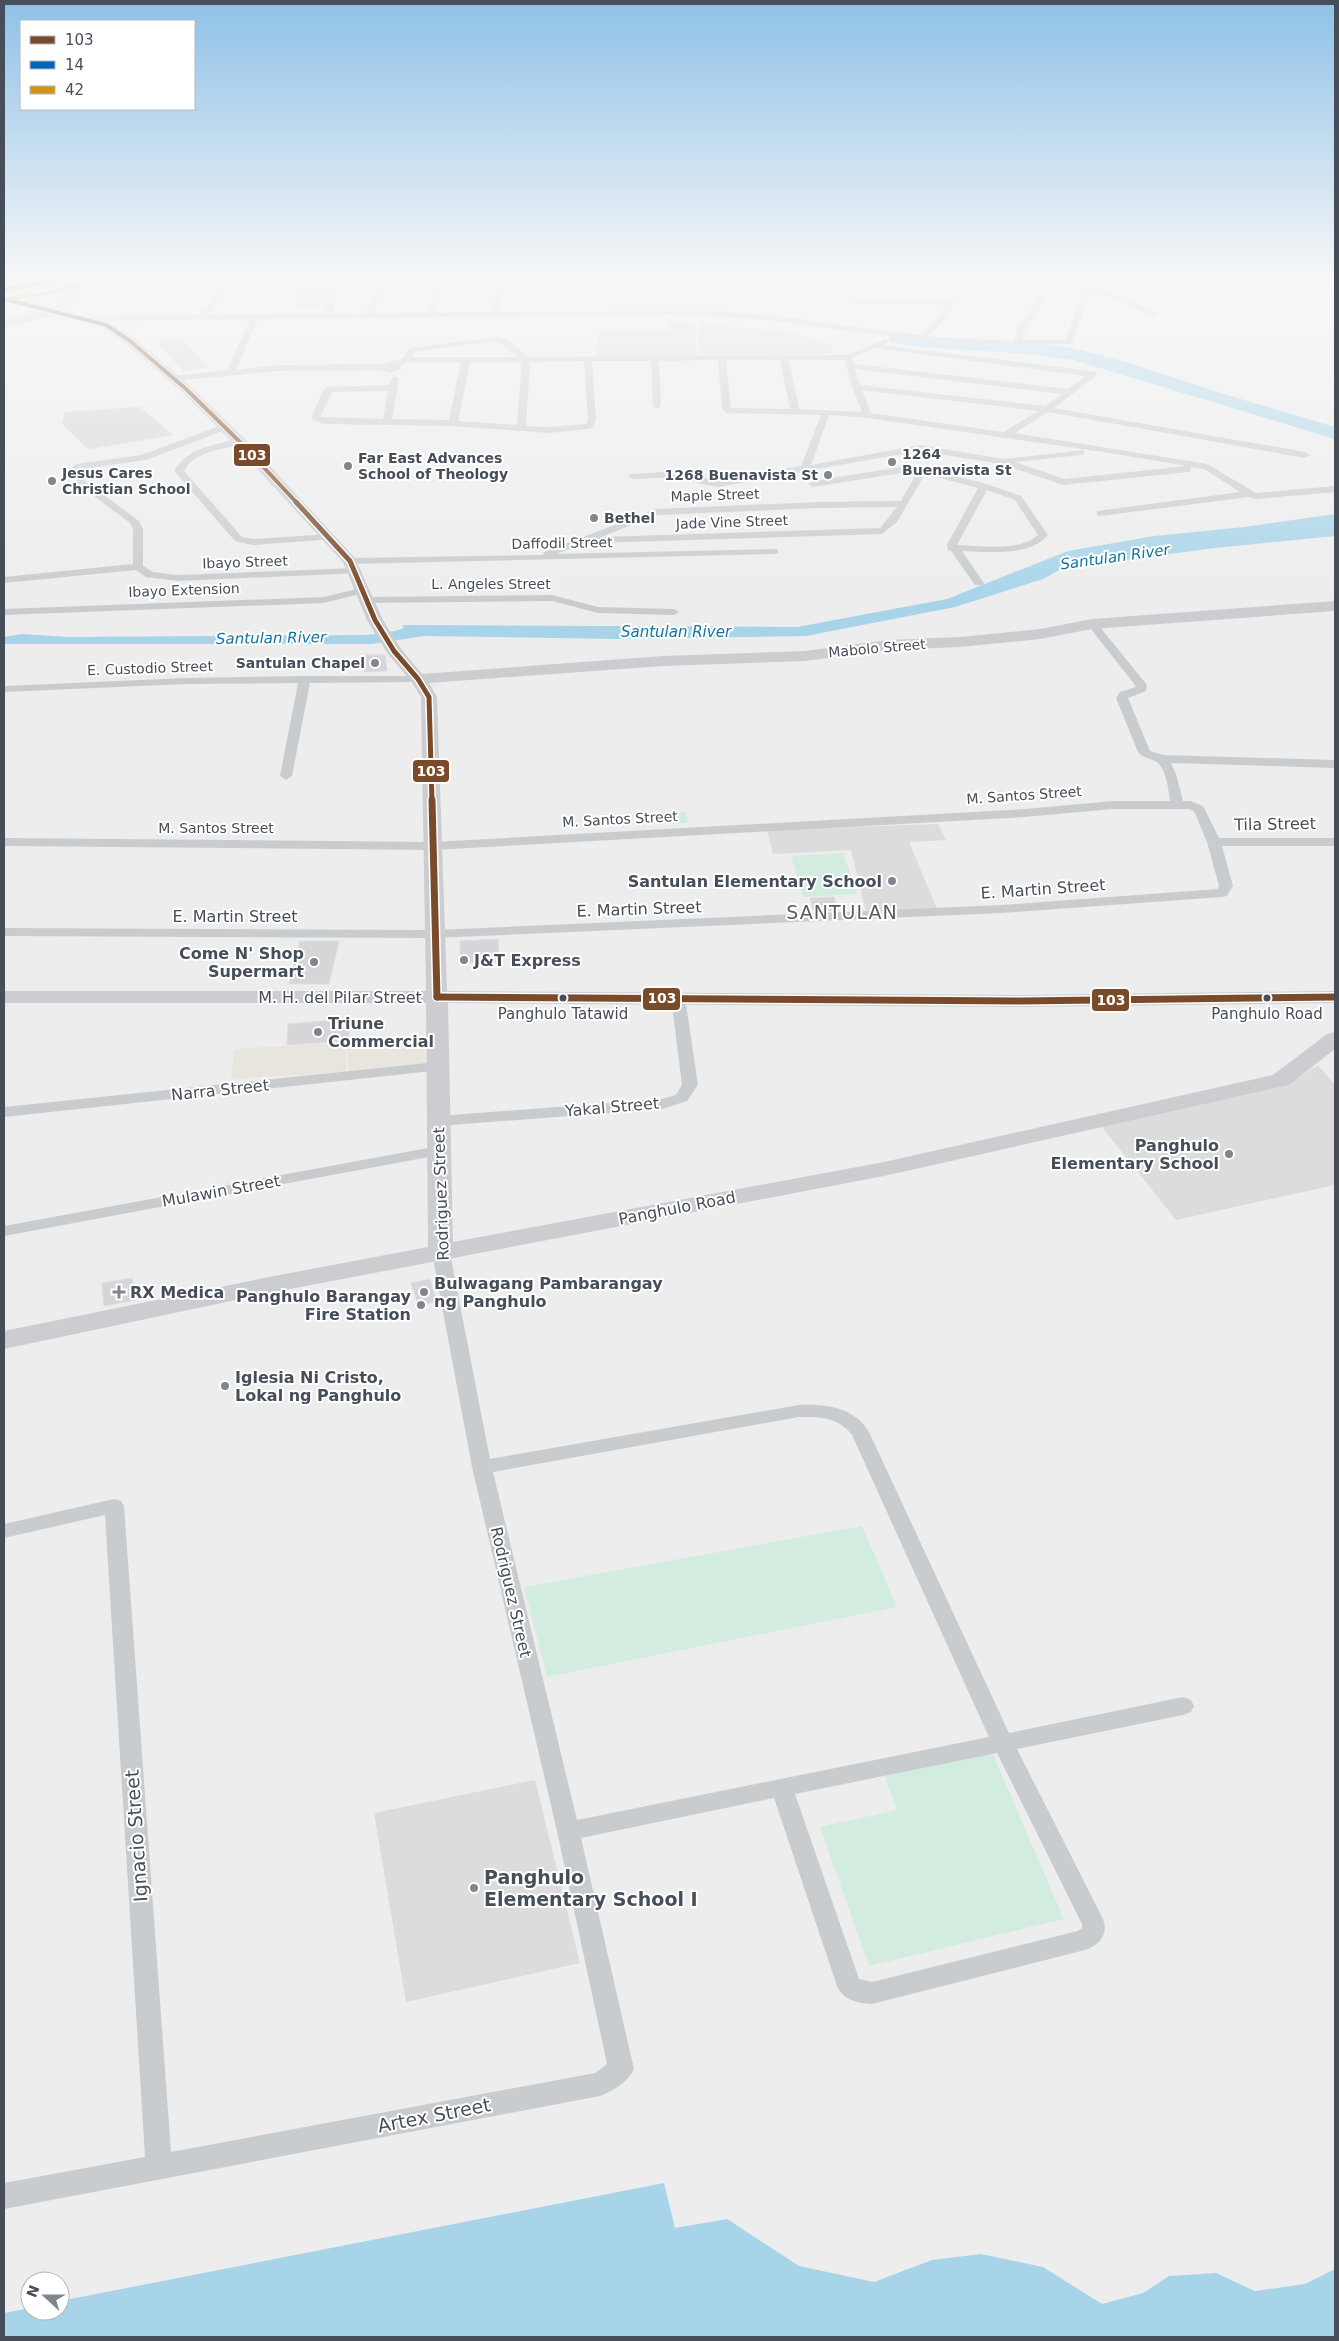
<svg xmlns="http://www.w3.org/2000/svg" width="1339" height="2341" viewBox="0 0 1339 2341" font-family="'DejaVu Sans',sans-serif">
<rect width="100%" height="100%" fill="#eeeded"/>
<!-- commercial -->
<g fill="#e7e5dd">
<path d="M66,282L84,283L63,300L44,299L10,291Z"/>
<path d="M424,1038L426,1065L349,1071L347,1046L346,1072L231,1079L234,1049Z"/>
</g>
<!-- education -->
<g fill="#dcdcdd">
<path d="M670,323H696L695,356L595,357L599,331H668Z"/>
<path d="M700,323L790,333L836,346L829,354L698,355Z"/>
<path d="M938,824L946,840L909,842L937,909L866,912L851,850L773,854L767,830Z"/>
<path d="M1318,1065L1335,1085V1185L1176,1220L1098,1122L1285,1086Z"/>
<path d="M535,1780L580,1963L406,2002L374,1813Z"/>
</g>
<!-- green -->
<g fill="#d2ecdf">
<path d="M661,276L704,278L699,285L657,283Z"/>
<path d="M686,812L688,823L666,824L665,813Z"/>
<path d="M843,853L857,894L803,897L791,856Z"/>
<path d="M862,1526L897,1607L547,1677L524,1587Z"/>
<path d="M992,1752L1064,1919L869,1966L820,1827L897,1810L883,1772Z"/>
</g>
<!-- water -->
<g fill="#a8d4e9">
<path d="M1335,514V536L1215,548L1063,568L1043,579L955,607L806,636L616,639L424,636L372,644H4V637L21,634L69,637L366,635L395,631L404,628L402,625L797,627L947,599L1068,551L1154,536L1244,527Z"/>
<path d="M664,2183L675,2228L727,2219L799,2266L874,2282L932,2260L981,2254L1043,2267L1102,2304L1143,2293L1169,2276L1216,2273L1255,2291L1305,2284L1335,2269V2337H4V2313L30,2308V2311H60V2301Z"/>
</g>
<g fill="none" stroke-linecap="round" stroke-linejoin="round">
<!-- river -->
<path fill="#a8d4e9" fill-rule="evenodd" d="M898,332L941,338L1029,342L1073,348L1129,363L1227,395L1335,427V439L1073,360L1029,354L920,347L891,342L889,338L891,334Z"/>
</g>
<!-- building -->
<g fill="#d6d5d7" stroke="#dfdfe0">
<path d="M296,290L328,291L324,308H295Z"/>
<path d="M182,339L208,367L183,371L157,342Z"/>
<path d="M140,407L173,435L88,449L62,424L65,412Z"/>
<path d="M363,655H385L387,671L364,672Z"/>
<path d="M834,897L838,910L813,911L810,898Z"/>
<path d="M498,939L499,962L460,963V941Z"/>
<path d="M300,941H339L329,984H289Z"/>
<path d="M349,1019V1041L287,1045L288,1024Z"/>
<path d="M132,1278L136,1300L104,1306L102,1283Z"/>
<path d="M430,1279L437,1302L418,1305L411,1283Z"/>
</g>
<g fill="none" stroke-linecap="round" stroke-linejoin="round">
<!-- highway casing -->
<g stroke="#b3b6bd" stroke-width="2">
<path id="highway" d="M65,274H85L83,277L45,287L4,293V285Z"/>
</g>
<!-- street -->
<g fill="#c9ccce" fill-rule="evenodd">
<path d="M270,274H278L280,284L332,285L334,274H342L332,314L365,313L378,287L380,274H388L386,287L373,313H427L439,274H447L435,313L490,312L500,282L487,280V274H495L494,277L504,278L510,274H518L506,285L498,312L719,311L777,316L919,336L933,322L946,304H854L850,302L854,300H949L956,294L960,296L939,326L927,337L1014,341L1017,330L1038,297H1041L1045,299L1025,330L1022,340H1065L1083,291L1082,288C1056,289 1017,292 997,274C1010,274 1020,280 1032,282C1049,285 1065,284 1081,284L1085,274H1093L1088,286L1090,289L1116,294L1159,314L1152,316L1111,298L1090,294L1071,344L994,346L938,343L777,321L690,314L258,319L236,370L277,365L381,364L404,358L407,350L416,347L496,337L505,338L529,357L847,355L885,339L889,341L883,345L1096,372V376L1054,408L1305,452L1310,455L1305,458L1048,412L1015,433L1207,464L1256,493L1335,486V492L1256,499L1249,497L1100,516L1097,515V511L1240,492L1204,469L1191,467V471L1188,472L1063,485L1001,464L920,451L811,470L813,475L808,478L805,477L802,472L718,487L701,484L680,477L633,479L628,476L630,474L681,471L718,481L801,466L821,415L726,413L722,408L718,360L659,361L661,406L657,409L653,406L651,361H592L596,420L592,428L589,429L549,433L453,426L323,424L311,418L323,391L327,387L389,385L391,379L395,376L399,379L392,419L449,420L461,362H408L401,365V369L390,373L380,370L277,371L175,381L171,378L172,376L227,370L250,319L89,321L85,319L89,317L201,315L225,281H228L232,283L209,315L324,314L330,289L274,288ZM496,341L519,357H412L414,353L418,351ZM875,348L1086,376L1068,389L854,364L852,358ZM726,360H780L790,409L731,408ZM789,360H845L852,387L862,412L799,409ZM584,361L588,420L586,424L549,427L526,426L530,362ZM470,362H522L517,425L458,421ZM855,369L1062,394L1045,406L860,385ZM862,390L1038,411L1004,432L871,413ZM388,391L383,419L320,417L332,392ZM829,415L868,418L1103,452L1187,466L1064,479L1015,462L1081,455L1084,454V450L1004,459L920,445L811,465Z"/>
<path d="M225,424L228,425V429L146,460L82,469L85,481L139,521L143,529V566L153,572L178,575L356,568L361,571L360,573L178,581L146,577L136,570L4,583V577L133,564V529L130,523L78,484L72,467L77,464L141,455Z"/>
<path d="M240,439L243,440V444C224,449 194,451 184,471L242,537L253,539L330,534L334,535V539L253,545L235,541L174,471C187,448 216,444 240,439Z"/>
<path d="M901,467L922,468L987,484L1021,496L1048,535C1030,557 987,552 962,551L984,583L983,585H975L951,551L948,550L947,545L978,488L925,474L897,522L882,534L595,543L591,541L556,554L778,549V553L774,554L350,564L345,561L350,558L543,555L544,552L656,509L819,502L901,501L916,474L901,473L813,487L808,484L813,481ZM987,490L1015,500L1038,535C1019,552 981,546 957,545ZM897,507L880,528L601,537L657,515L819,508Z"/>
<path d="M364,587L369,590L368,592L324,603L4,615V609L324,597Z"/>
<path d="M552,595L598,607L674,609L679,612L674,615L598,613L552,601L367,603L362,600L367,597Z"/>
<path d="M1092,621L1096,622L1147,685L1146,691L1128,698L1150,751L1163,755L1335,760V768L1171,763L1176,774L1183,801H1190L1203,806L1219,838H1335V846H1222L1233,886L1227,896L1222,897L1002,913L435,938L4,936V928L435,930L1002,905L1217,889L1219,886L1207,842L1194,811L1188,809H1113L1025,817L433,850L4,846V838L433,842L1025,809L1113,801H1170C1168,789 1167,768 1155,761C1149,758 1143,758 1138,752L1116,698L1120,692L1136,687L1135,685L1087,624Z"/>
<path d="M305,676H418L424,679L418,682L310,683L292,776L286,780L280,776L298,683L186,684L4,692V686L186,678Z"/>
<path d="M678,993L685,997L698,1085L687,1101L662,1109L438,1126L432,1124L430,1121L432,1118L438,1116L661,1099L676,1095L682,1085L671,997Z"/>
<path d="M437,1062L445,1067L442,1070L4,1117V1107Z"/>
<path d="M439,1146L445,1148L447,1151L445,1154L4,1236V1226Z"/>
<path d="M441,1248L447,1249L450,1253L490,1459L799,1405C826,1404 854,1407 869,1432L1009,1733L1183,1697L1191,1700L1194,1706L1191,1712L1183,1715L1017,1749L1102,1917C1110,1933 1100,1945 1085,1950L872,2004C857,2003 843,2000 837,1986L774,1798L581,1838L634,2069C628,2082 613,2091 600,2096L4,2209V2183L145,2157L105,1515L4,1538V1524L114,1499L121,1501L124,1506L171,2152L595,2073L607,2064L557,1831L472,1467L432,1253L435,1249ZM799,1417C820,1417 838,1417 852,1435L989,1737L577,1820L493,1472ZM997,1753L1082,1924V1928L1078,1931L872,1982L859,1979L795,1794Z"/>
</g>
<!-- secondary -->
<path fill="#cbcdd0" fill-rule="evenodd" d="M93,274H104L64,310L110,323L134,338L190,386L245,439L355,558L383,620L401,649L422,674L663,656L805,651L888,640L960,637L1040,629L1092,619L1335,601V611L1092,629L1040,639L960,647L888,650L805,661L663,666L429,683L437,697L447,991L1021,995L1335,991V1003L1021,1007L448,1003L453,1242L884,1162L1273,1075L1327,1034L1335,1032V1049L1289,1085L884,1176L269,1293L4,1349V1331L269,1277L428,1247L426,1003H4V991H426L421,697L411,681L388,654L367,620L343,562L235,445L182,392L126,344L102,327L57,315L4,327V321L42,311L4,302V296L54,307Z"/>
<!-- highway -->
<use href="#highway" fill="#bbbec3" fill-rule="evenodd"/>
<!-- bus-1-far2 casing -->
<g stroke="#fff" stroke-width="5.5">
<path id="bus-1-far2" d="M4,299L106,325L130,341L186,389L240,442L297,503"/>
</g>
<!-- bus-1-far1 casing -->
<g stroke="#fff" stroke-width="8">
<path id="bus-1-far1" d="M296,502L350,561L375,620L394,651L418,679L429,697L432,801"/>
</g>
<!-- bus-1 casing -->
<g stroke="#fff" stroke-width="10">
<g id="bus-1">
<path d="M432,800L437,997"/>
<path d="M437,997L1021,1001L1335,997"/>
</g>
</g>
<!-- bus-2 casing -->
<g stroke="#fff" stroke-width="5.5">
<path id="bus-2" d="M4,289L45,283L79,274"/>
</g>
<!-- bus-3 casing -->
<g stroke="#fff" stroke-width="5.5">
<path id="bus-3" d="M5,299L46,293L82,284"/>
</g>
<!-- bus-1-far2 -->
<use href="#bus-1-far2" stroke="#7a4b2a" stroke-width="4"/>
<!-- bus-1-far1 -->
<use href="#bus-1-far1" stroke="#7a4b2a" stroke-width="5"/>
<!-- bus-1 -->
<use href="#bus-1" stroke="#7a4b2a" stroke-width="7"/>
<!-- bus-2 -->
<use href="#bus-2" stroke="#0065bd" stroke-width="4"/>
<!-- bus-3 -->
<use href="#bus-3" stroke="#d49412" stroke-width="4"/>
</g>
<!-- sky -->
<linearGradient id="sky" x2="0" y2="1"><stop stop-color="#8ec1e8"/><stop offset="0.46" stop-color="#f7f7f7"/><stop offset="1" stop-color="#f7f7f7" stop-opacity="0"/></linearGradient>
<rect width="1339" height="602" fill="url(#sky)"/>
<!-- markers -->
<g fill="#81868d" stroke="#fff" stroke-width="2">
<circle cx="892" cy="462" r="5"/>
<circle cx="348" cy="466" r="5"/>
<circle cx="828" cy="475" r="5"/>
<circle cx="52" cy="481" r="5"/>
<circle cx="594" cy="518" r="5"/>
<circle cx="375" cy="663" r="5"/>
<circle cx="892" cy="881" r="5"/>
<circle cx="464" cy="960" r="5"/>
<circle cx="314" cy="962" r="5"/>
<circle cx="318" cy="1032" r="5"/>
<circle cx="1229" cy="1154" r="5"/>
<path d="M116.5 1284.5h5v5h5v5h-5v5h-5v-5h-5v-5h5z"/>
<circle cx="424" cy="1292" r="5"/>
<circle cx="421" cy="1305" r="5"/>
<circle cx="225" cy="1386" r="5"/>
<circle cx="474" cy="1888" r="5"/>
</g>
<g fill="#464e59" stroke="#fff" stroke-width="2">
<circle cx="563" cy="998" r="4.5"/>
<circle cx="1267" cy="998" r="4.5"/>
</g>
<g text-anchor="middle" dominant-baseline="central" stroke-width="4" stroke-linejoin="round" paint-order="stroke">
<!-- far-poi labels -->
<g font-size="14" font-weight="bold" fill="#464e59" stroke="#fff" text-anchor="start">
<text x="902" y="454">1264<tspan x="902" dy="16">Buenavista St</tspan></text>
<text x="358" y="458">Far East Advances<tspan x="358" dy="16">School of Theology</tspan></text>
<text x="62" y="473">Jesus Cares<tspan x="62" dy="16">Christian School</tspan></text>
<text x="818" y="475" text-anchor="end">1268 Buenavista St</text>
<text x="604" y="518">Bethel</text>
<text x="365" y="663" text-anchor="end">Santulan Chapel</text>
</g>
<!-- far-street labels -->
<g font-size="14" fill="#464e59" stroke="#fff">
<text transform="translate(715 495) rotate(-2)">Maple Street</text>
<text transform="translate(732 522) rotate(-2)">Jade Vine Street</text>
<text transform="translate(562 543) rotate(-1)">Daffodil Street</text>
<text transform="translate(245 562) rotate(-2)">Ibayo Street</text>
<text x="491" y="584">L. Angeles Street</text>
<text transform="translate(184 590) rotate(-2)">Ibayo Extension</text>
<text transform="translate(877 648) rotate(-5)">Mabolo Street</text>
<text transform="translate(150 668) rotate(-2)">E. Custodio Street</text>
<text transform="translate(1024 795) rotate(-4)">M. Santos Street</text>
<text transform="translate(620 819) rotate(-3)">M. Santos Street</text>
<text x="216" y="828">M. Santos Street</text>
</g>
<!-- far-water labels -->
<g font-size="15" font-style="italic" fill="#1273a0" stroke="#fff">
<text transform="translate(1115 557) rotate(-8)">Santulan River</text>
<text x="676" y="632">Santulan River</text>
<text transform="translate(271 638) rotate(-1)">Santulan River</text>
</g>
<!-- bus labels -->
<g font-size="15" fill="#464e59" stroke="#fff">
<text x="563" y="1014">Panghulo Tatawid</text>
<text x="1267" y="1014">Panghulo Road</text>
</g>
<!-- street labels -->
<g font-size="16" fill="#464e59" stroke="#fff">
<text transform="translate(1275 824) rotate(-1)">Tila Street</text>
<text transform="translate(1043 889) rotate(-4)">E. Martin Street</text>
<text transform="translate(639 909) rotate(-2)">E. Martin Street</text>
<text x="235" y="916">E. Martin Street</text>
<text x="340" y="997">M. H. del Pilar Street</text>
<text transform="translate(220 1090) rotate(-6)">Narra Street</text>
<text transform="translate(612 1107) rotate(-5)">Yakal Street</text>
<text transform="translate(221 1191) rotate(-10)">Mulawin Street</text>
<text transform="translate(441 1194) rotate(-92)">Rodriguez Street</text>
<text transform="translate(677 1208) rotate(-11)">Panghulo Road</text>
<text transform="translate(511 1592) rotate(77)">Rodriguez Street</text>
</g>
<!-- poi labels -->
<g font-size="16" font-weight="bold" fill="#464e59" stroke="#fff" text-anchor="start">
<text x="882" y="881" text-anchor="end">Santulan Elementary School</text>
<text x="304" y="953" text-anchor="end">Come N' Shop<tspan x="304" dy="18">Supermart</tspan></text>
<text x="474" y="960">J&amp;T Express</text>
<text x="328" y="1023">Triune<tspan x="328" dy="18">Commercial</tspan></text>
<text x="1219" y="1145" text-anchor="end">Panghulo<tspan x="1219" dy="18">Elementary School</tspan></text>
<text x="434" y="1283">Bulwagang Pambarangay<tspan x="434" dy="18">ng Panghulo</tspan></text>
<text x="130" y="1292">RX Medica</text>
<text x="411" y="1296" text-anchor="end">Panghulo Barangay<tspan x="411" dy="18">Fire Station</tspan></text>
<text x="235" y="1377">Iglesia Ni Cristo,<tspan x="235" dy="18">Lokal ng Panghulo</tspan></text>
</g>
<!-- quarter labels -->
<g font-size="19" letter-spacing="1" fill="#595c61" stroke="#fff">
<text x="842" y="912">SANTULAN</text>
</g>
<!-- near-street labels -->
<g font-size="19" fill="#464e59" stroke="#fff">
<text transform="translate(136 1836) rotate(-94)">Ignacio Street</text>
<text transform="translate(434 2115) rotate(-11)">Artex Street</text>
</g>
<!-- near-poi labels -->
<g font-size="19" font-weight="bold" fill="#464e59" stroke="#fff" text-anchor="start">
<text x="484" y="1877">Panghulo<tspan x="484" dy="22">Elementary School I</tspan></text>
</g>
</g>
<g stroke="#fff" stroke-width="2">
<rect x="233" y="443" width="38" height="24" rx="5" fill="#7a4b2a"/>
<rect x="412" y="759" width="38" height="24" rx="5" fill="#7a4b2a"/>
<rect x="642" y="987" width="39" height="24" rx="5" fill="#7a4b2a"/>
<rect x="1091" y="988" width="39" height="24" rx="5" fill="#7a4b2a"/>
</g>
<g font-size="14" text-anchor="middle" font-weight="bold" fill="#fff">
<text x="252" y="460">103</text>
<text x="431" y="776">103</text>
<text x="662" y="1003">103</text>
<text x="1111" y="1005">103</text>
</g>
<!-- border -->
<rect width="1339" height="2341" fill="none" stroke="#464e59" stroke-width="10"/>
<!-- legend -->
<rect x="20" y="20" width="175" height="90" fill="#ffffff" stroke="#b5b8bd"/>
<rect x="30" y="36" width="25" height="8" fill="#7a4b2a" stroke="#b5b8bd"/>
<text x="65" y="45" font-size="15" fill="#464e59">103</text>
<rect x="30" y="61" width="25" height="8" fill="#0065bd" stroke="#b5b8bd"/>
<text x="65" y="70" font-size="15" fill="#464e59">14</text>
<rect x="30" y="86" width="25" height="8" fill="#d49412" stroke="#b5b8bd"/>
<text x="65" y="95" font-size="15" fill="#464e59">42</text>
<!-- north arrow -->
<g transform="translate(45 2296) rotate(291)"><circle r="24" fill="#ffffff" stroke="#b5b8bd"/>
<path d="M0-4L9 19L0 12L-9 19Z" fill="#81868d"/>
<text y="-8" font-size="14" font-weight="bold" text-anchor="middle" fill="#464e59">N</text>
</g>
</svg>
